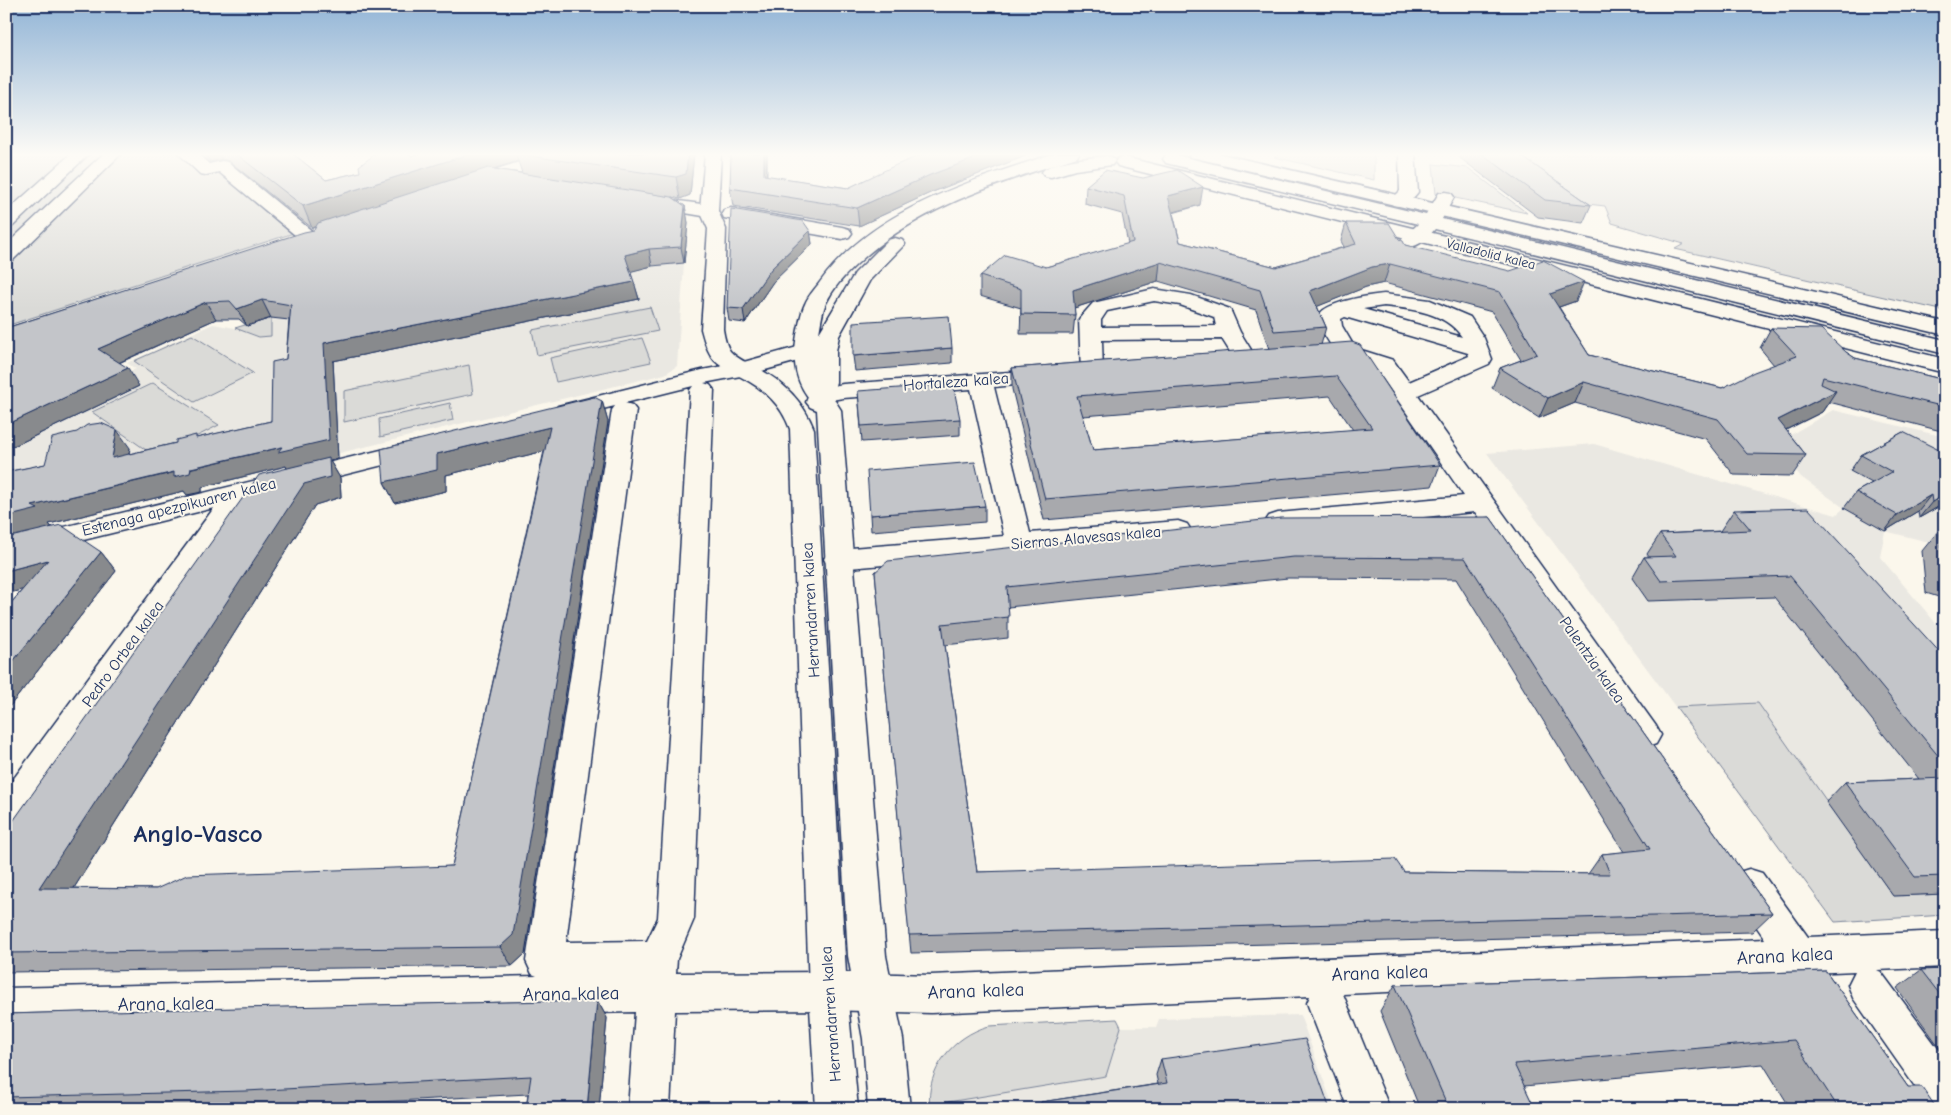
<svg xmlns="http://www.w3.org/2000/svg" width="1951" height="1115" viewBox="0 0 1951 1115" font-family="'Comic Neue',sans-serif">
<rect width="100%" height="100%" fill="#fbf7ec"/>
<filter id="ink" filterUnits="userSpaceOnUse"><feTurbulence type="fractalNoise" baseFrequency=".02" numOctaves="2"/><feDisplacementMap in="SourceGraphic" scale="10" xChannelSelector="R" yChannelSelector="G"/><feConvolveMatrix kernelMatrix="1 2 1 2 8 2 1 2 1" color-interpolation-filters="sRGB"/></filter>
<g filter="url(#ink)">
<!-- built -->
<g fill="#eae8e2">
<path d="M684,263L677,366L665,374L6,534V415L136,369L127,363L213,324L235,328L259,337L271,336V317L442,308L652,266Z"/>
<path d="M1833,410L1945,437V546L1885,531L1880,557L1945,634V915L1835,922L1487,453L1594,444L1836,515L1844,508L1801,477L1775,444Z"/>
<path d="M1300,1015L1334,1109H930V1091L936,1070L946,1052L962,1038L989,1026L1117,1019L1121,1027H1156L1159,1019Z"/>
</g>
<!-- green -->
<g fill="#dadad7" stroke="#7a849a">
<path d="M6,153H196L211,167L227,162L303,230L6,326Z"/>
<path d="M1286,153H1374V180L1274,157Z"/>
<path d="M1528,153H1945V311L1675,249L1684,244L1612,223L1605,206L1561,201L1510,164Z"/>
<path d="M1433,164L1468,168L1527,213L1436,194Z"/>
<path d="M650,307L658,331L537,355L532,330Z"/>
<path d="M271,317V336L259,337L235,328Z"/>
<path d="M192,335L253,373L194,402L134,361Z"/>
<path d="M642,338L651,362L556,382L550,358Z"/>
<path d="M469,365L473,394L344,422V391Z"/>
<path d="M153,383L219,425L156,457L92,412Z"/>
<path d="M450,403L453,420L380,437L379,419Z"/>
<path d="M829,557L854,975H847L844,964L821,558Z"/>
<path d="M1758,703L1893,896L1945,894V915L1835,922L1676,707Z"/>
<path d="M1117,1019L1121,1027L1106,1076L948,1102L949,1109H930C925,1070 953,1036 989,1026Z"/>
</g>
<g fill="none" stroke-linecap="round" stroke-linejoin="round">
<!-- minor casing -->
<g stroke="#1b2f5e" stroke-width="3">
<g id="minor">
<path d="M72,153H90L13,226L6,228V212Z"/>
<path d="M104,153H122L13,260L6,262V245Z"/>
<path d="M178,153H196L209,164L222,161L228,162L324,241L321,245L314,247L307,245L219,172L206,175L200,174Z"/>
<path d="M548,153H573L571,157L480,186L474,187L468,186L465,182L468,178Z"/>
<path d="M1399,153H1415L1418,192C1411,201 1404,208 1393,205L1390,201L1400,191Z"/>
<path d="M1172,154L1426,215L1439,193L1445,192L1451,193L1454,197L1442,219L1945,340V354L1435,229C1426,239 1417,250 1402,246L1399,242L1418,224L1166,163L1163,159L1166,155Z"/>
<path d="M649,197L709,205L716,207L718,211L716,215L709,217L643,206L640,202L643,198Z"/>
<path d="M731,208L842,227L849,229L852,233L849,237L842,239L724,218L722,214L724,210Z"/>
<path d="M1154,289L1191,295L1230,309L1240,332L1258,361L1255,366L1247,368L1239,366L1222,339L1102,340L1103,374L1100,379L1092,381L1084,379L1081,374L1079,319L1093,303ZM1154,301L1180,305L1214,317L1216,326L1101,327V320L1107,311Z"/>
<path d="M1384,294L1430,300L1470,317L1484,338L1492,359L1489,364L1418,395L1656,726L1661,735L1656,744L1645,748L1634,744L1475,512L1278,531L1269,528L1265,522L1269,516L1278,513L1464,496L1377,370L1346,360L1327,359L1324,354L1327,349L1333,348C1328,340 1317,326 1319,316C1323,302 1371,295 1384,294ZM1384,306C1412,309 1445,312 1462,337L1363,309ZM1345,317L1468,353L1469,356L1409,382L1393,360L1355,348L1342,326L1341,319Z"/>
<path d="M826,339L834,341L837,346L834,351L751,374L704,383L710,385L714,390L694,919L677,959L676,973L828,972L931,975L1765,939L1736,897L1731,885L1736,873L1749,869L1762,873L1808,937L1945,931V967L1877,970L1881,972L1945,1058V1109L1930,1108L1853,998L1848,985L1855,971L1343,994L1390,1109H1348L1307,1003L1310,996L931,1013L828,1010L675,1011L670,1109H628L635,1012L6,1027V988L537,976L532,974L526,961L612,410L615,406L566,418L558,416L554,411L558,406L702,370L740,363ZM693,386L690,390L658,918L647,941L566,942L636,410L632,405L625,403Z"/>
<path d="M1050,369L1058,371L1061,376L1058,381L994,387L1030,533L1178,521L1187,524L1191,530L1187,536L1178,539L838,569L828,566L824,559L828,552L838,549L1004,536L971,389L843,398L820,402L812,400L808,395L812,390L843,384Z"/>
<path d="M418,441L427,444L430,449L427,454L247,499L18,826L6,831V789L214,508L6,559V541Z"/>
</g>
</g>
<!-- major casing -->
<g stroke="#1b2f5e" stroke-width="3">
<g id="major">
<path d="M705,153H721L718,211L726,229L723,329C724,336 726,345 730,351C737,359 748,363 757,368C783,381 803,401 814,429L847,991L858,1109H816L809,991L790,429C781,404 764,389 741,377C732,372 722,368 715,361C707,352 704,340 701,329L708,229L700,211Z"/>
<path d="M1055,153H1079L1077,157C1000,183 917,207 857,264C845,275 833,288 826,303C822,312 821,323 819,333L855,273L888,240L895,238L902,240L905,244L870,280L839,336L836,351V382L832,396L841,410L886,956L903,1039L910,1109H868L863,1039L848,956L817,410L810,407L806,402L808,397C792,375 793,355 798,329C800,321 801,312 805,304C808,296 815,289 820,282C874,208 972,181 1055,153Z"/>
<path d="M1188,153H1217L1945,322V335L1196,158L1190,157Z"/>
<path d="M1106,156L1112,157L1115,161L1112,165L1075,170L1051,177L1045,176L1042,172C1051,160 1091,158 1106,156Z"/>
<path d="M1124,157L1945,359V373L1118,166L1115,162L1118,158Z"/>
</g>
</g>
<!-- minor -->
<use href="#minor" fill="#fbf7ec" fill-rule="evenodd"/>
<!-- major -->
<use href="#major" fill="#fbf7ec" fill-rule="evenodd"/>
</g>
<!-- wall -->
<g fill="#a8a9ad" stroke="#1b2f5e" fill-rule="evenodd">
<path d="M199,153H292L326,180L360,172L423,153H694L690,195L680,199L672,197L685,206L688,223L684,263L652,266L630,271L639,299L333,361L338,459L330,461L340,478L341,497L315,505L74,888L156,889L452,866L544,451L446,475V491L395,503L384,482L602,401L608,422L525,954L512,966L6,972V831L287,468L286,466L202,487V492L187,495L184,491L49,524L52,527L101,552L116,571L6,711V609L23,589L6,472L130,448L129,454L271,421L286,359L289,320L271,318L247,326L239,319H216L119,363L139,386L16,445L6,328L314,230L316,227L312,228L229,161L222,159L210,162ZM518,161L522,173L494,169Z"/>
<path d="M767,153V176L848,188L1033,153L930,193L859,226L733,206L730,188Z"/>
<path d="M1462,153H1518H1517L1591,205L1583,223L1538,217L1460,158Z"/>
<path d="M1086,186L1200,205L1173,213L1180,242L1276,267L1344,247L1341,241L1346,223L1399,239L1405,245L1576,301L1559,307L1589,355L1722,388L1774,365L1760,348L1771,328L1846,352L1855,358L1945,380V432L1829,402L1822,412L1786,430L1806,455L1792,476L1734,475L1706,439L1575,403L1539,418L1492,388L1500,368L1521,360L1492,312L1384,283L1366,287L1317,306L1326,327L1321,345L1440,465L1432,486L1044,520L1012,389V368L1269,349L1256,310L1158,281L1074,308L1075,315L1073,334H1020L1021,308L980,296V276L1046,267L1128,244L1122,214L1085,204ZM1330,396L1353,430L1093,450L1083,416Z"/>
<path d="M810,231L812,244L773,282L745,323L729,321L727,308Z"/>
<path d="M952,348V363L855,371L853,356Z"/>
<path d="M858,391L960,419V435L862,442Z"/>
<path d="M1903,432L1945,503L1919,518L1918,511L1885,531L1844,508L1856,492L1872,483L1850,471L1861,455Z"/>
<path d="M985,506V522L871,531L870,515Z"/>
<path d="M1734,510L1945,658V894L1893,896L1826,802L1845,782L1919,779L1774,597L1648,601L1632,578L1644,557H1649L1647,554L1660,534L1721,531H1720Z"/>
<path d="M1490,517L1772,913L1752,932L911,953L875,572ZM1288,578L1456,579L1624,852L1602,854L1588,874L1404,872H977L945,645L1008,638V607Z"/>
<path d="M1939,530L1945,531V599L1926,593L1922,551Z"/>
<path d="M1945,969V1055L1897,988L1921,970Z"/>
<path d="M1826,971L1908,1087L1937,1109H1791L1763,1064L1524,1086L1535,1109H1420L1380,1011L1395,985Z"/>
<path d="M597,1000L607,1018L599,1109H526L528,1094L266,1108L223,1109H6V1014Z"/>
<path d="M1161,1059L1330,1109H1040L1041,1102L1158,1084L1156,1075Z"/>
</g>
<!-- shaded-wall -->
<g fill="#888a8d" stroke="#1b2f5e">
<path d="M205,153H218L222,159L210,162Z"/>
<path d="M473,153H544L516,154L518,161L312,228L303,206Z"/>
<path d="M688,153H694L690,195L680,199L676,177Z"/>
<path d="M764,153H767L766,193L764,175Z"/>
<path d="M989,153H1033L930,193L859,226L857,208L930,175Z"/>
<path d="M1203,187L1200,205L1166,214L1168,196Z"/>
<path d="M685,206L688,223L684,263L681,247Z"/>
<path d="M810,231L812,244L773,282L745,323L743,309L771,269Z"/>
<path d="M649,249L652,266L629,272L625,255Z"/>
<path d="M1160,262L1158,281L1071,309L1073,290Z"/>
<path d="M1390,264L1384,283L1366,287L1306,311L1310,291L1372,267Z"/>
<path d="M634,282L639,299L333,361L338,459L330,461L340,478L341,497L315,505L62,907L39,888L288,471L286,466L202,487V492L187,495L184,491L49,524L52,528L6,539V517L32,506L282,447L324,343Z"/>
<path d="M1584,282L1576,301L1542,313L1550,294Z"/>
<path d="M262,300L271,318L247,326L237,309Z"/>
<path d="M206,302L216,319L109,367L98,349Z"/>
<path d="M128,368L139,386L16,445L6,447V425Z"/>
<path d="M1584,382L1575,403L1539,418L1548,398Z"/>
<path d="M1836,391L1822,412L1765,440L1778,420Z"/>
<path d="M602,401L608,422L525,954L512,966L500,947Z"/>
<path d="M550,427L557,448L446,475V491L395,503L384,482L437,454Z"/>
<path d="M117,430L130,448L125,476L112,458Z"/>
<path d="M1945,494V503L1919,518L1932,502Z"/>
<path d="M1931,495L1918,511L1885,531L1897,515Z"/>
<path d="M101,552L116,571L6,711V670Z"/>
<path d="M48,560L63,579L6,594V571Z"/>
<path d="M597,1000L607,1018L599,1109H587Z"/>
</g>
<!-- building -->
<g fill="#c3c5c9" stroke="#1b2f5e" fill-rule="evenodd">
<path d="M235,153H292L326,180L360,172L359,166L374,155L382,153H409L411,156L423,153H473L303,206Z"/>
<path d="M519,153H688L686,174L676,177L516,154Z"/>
<path d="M731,153H764V175L848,188L896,165L926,153H989L930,175L857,208L730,188Z"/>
<path d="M1481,153H1517L1591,205L1545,200Z"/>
<path d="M488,168L672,197L685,206L681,247L649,249L625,255L634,282L324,343L329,440L278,452L282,447L191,468L190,473L174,477V472L32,506L38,509L6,517V472L45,464L52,438L77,432L87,425L101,423L117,430L112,458L176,443V440L196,435V438L271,421L272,362L286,359L291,305L262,300L237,309L230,301L206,302L98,349L128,368L6,425V328L304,232L314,230L318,223Z"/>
<path d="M1105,170L1143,178L1177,170L1203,187L1168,196L1180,242L1276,267L1356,244L1346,223H1389L1399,239L1403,241L1405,245L1510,271L1543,260L1584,282L1550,294L1589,355L1722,388L1754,372L1797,356L1771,328L1821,329L1846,352L1855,358L1945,380V407L1823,377L1821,384L1836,391L1778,420L1806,455L1747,454L1718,419L1584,382L1548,398L1500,368L1537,354L1500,292L1390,264L1372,267L1310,291L1326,327L1274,331L1260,290L1160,262L1073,290L1075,315L1021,314V289L980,276L1005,255L1046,267L1133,242L1124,196L1086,186Z"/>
<path d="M731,209L803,221L810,231L771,269L743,309L727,308Z"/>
<path d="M949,316L952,348L853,356V322Z"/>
<path d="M1352,342L1360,345L1440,465L1045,499L1012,368ZM1336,376L1372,428L1093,450L1077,396Z"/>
<path d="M953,384L960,419L861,426L858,391Z"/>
<path d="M594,397L602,401L513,935L500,947L6,953V831L259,475L329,458L330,477L304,484L39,888L156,889L187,875L452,866L550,427L437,454V470L384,482L381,449Z"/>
<path d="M1903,432L1945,453V494L1932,502L1931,495L1897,515L1856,492L1892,472L1861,455Z"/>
<path d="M975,462L985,506L870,515L867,471Z"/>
<path d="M1808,508L1945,658V764L1790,576L1661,581L1644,557L1676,556L1660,534L1751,530L1734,510Z"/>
<path d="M1490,517L1772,913L909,935L875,572L888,561L1281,518ZM1294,557L1465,558L1650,849L1602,854L1610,874L1404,872L1395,859L977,872L942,624L1009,617L1007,587Z"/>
<path d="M61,525L101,552L6,670V609L48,560L6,571V538Z"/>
<path d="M1939,530L1945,531V572H1944Z"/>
<path d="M1945,778V876L1915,877L1845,782Z"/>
<path d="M1945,969V1001L1921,970Z"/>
<path d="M1826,971L1908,1087H1922L1937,1109H1839L1794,1040L1514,1064L1535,1109H1449L1395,985Z"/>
<path d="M597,1000L587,1109H526L531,1076L246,1091L6,1097V1014L149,1010Z"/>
<path d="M1305,1039L1330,1109H1042L1041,1102L1167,1083L1161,1059Z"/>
</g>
</g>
<!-- sky -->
<linearGradient id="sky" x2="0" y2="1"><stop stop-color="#91b4d6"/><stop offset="0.5" stop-color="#fdfbf6"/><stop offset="1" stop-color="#fdfbf6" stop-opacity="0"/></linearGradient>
<rect width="1951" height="309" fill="url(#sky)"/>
<g text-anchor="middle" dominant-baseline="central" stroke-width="4" stroke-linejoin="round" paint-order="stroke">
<!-- far-street labels -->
<g font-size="14" fill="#1b2f5e" stroke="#fbf7ec">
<text transform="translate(1491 254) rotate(14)">Valladolid kalea</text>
</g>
<!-- street labels -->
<g font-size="16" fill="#1b2f5e" stroke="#fbf7ec">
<text transform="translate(956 382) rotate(-4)">Hortaleza kalea</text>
<text transform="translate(179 507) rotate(-14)">Estenaga apezpikuaren kalea</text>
<text transform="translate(1086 538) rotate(-5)">Sierras Alavesas kalea</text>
<text transform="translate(811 610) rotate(-93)">Herrandarren kalea</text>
<text transform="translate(123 654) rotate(-54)">Pedro Orbea kalea</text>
<text transform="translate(1592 660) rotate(55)">Palentzia kalea</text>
<text transform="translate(831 1014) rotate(-94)">Herrandarren kalea</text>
</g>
<!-- near-street labels -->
<g font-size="19" fill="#1b2f5e" stroke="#fbf7ec">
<text transform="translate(1785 956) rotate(-3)">Arana kalea</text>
<text transform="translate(1380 973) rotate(-2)">Arana kalea</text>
<text transform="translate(976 991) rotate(-2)">Arana kalea</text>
<text transform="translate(571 994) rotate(-1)">Arana kalea</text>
<text transform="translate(166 1004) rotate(-1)">Arana kalea</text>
</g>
<!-- near-district labels -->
<g font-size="25" font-weight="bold" fill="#1b2f5e" stroke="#fbf7ec">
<text x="198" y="833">Anglo-Vasco</text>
</g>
</g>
<!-- margin -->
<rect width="1951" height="1115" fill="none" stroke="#fbf7ec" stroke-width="25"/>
<rect x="12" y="12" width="1926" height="1090" fill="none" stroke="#1b2f5e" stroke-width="2" filter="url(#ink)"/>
</svg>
